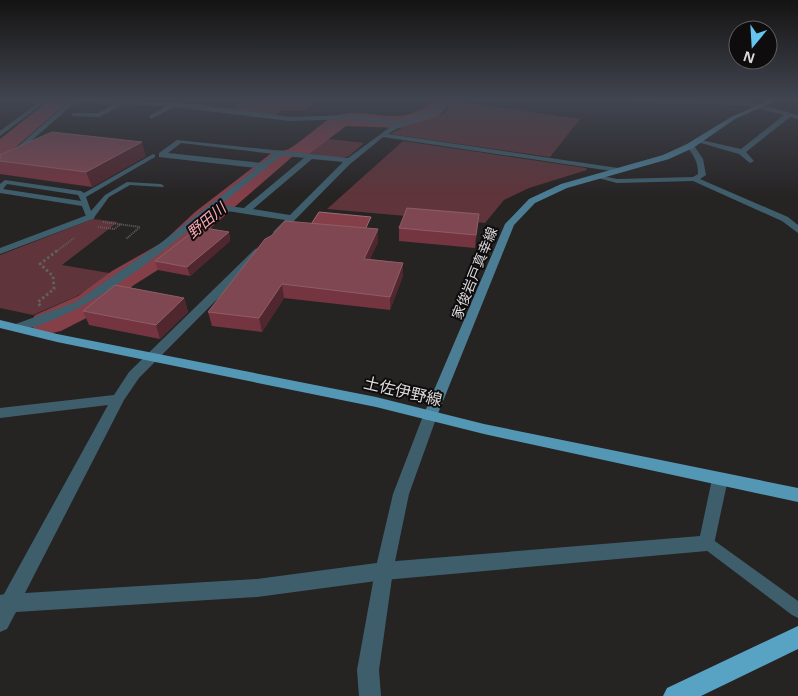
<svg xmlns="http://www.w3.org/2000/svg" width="798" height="696" viewBox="0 0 798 696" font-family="'Open Sans','Noto Sans JP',sans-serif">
<rect width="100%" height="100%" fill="#262323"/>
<!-- green -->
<g fill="#5f343a">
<path d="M250,99H318L303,111H281L275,116L229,110Z"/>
<path d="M453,101L580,119L550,157L390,134L404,127L445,113Z"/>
<path d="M321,138L364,143L349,156L343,158L301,153Z"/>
<path d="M403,141L586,168L587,170L529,188L504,200L485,223L327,209Z"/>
<path d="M93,219L118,222L62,265L115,274L75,297L33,315L0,308V255Z"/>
</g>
<!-- water -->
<path fill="#843f49" stroke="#9e6d74" d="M319,212L371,217L363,234L308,229Z"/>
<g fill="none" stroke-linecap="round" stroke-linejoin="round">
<!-- river -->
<g fill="#843f49" fill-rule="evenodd">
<path d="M51,99H71L8,154L0,155V139Z"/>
<path d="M431,99H449V105L437,117L400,128L346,126L305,157H292L215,224L183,254L134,285L102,310L61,331L48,334L35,331L30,323L35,315L78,296L112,271L163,242L195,212L274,151C278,150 282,151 286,150C293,149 322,122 333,117C364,103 395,131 431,103Z"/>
</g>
<!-- path-far1 -->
<g stroke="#625f5f" stroke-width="2" stroke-dasharray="1 1" stroke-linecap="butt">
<path d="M103,222L140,227L126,239"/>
<path d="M98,227L114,229L121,224"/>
<path d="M57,251L74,238"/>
</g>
<!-- path -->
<path stroke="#625f5f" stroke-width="3" stroke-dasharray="2.5 2.5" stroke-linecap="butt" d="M40,306L38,302L54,289L53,276L40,264L58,250"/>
<!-- service -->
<g fill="#3f5e6c" fill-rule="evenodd">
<path d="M153,154L155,155V157L86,197L91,211L105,195L127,182L161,184L164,186L163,187L130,185L109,197L93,219H87L82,206L0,193V184L5,180L81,191L84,193ZM7,184L78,195L81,201L3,189Z"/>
<path d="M707,537L712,539L798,601V618L792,615L702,547L700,543L702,539Z"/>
</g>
<!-- minor -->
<g fill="#3f5e6c" fill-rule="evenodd">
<path d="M43,99H49L0,136V131Z"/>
<path d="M72,99L195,104L290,117L351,115L399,122L430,112L442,105L443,99H449L448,106C431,121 406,121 388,134L618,168L622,170L618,172L383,137L349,165L281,234H275L273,232L285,220L215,209C156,256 92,313 17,332L11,328L13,325L76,302L162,242L257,168L159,157V153L177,140L348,158L393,125L351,119L290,121L174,107L151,119L149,116L166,106L124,104L99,117L71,116L73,113H98L116,103L77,101L0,168V162ZM181,143L274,154L262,163L168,153ZM282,155L304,158L244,208L220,205ZM312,159L343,162L290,215L253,209Z"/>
<path d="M619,99L746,101L791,113L798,115V119L790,117L746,152L754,161L750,163L739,154L694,141L697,139L741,149L784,115L746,105L622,101Z"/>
<path d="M687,144H693L703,159L706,175L700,179L788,217L798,225V233L782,221L693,181L617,183L594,177L598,175L617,179L693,177L698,174C698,162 694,155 686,146Z"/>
<path d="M90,214L95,217L93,219L0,254V248Z"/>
<path d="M259,248L264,251L263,253L139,378L124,400L25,593L257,579L384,562L700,536L712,479L714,474L720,473L726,474L728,479L713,549L707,551L384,580L257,597L16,612L7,629L0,632V595L4,594L108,405L0,418V408L114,395L129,372L255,249Z"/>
</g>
<!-- tertiary -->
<path fill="#3f5e6c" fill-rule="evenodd" d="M430,411L435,412L437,416L409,494L393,571L379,670L381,696H359L357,670L375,571L393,494L423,416L425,412Z"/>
<!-- secondary -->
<path fill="#4b7e95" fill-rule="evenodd" d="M772,99H780L735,119L693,148L669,159L567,188L535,203L514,225L437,416L435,420H425L423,416L505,224L529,199L561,184L663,155L687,144L731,117Z"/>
<!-- primary -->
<path fill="#5497b5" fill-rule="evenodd" d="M0,320L57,334L376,397L484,424L798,488V502L484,434L376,407L57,342L0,328Z"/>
<!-- trunk -->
<path fill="#58a2c4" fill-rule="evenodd" d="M798,626V649L701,696H663L667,688Z"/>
</g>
<!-- wall -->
<g fill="#743540">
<path d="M0,155L146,156L92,187L0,174Z"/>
<path d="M479,214L475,248L399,241V228Z"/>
<path d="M229,232L230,241L190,276L158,270L155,261Z"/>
<path d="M378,242L370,259L403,263V276L390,310L284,298L262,332L212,326L208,312Z"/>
<path d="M184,298L188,312L160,339L89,325L83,311Z"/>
</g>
<!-- shaded-wall -->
<g fill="#50272e">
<path d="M142,142L146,156L92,187L86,172Z"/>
<path d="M479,214L478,226L475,248L476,235Z"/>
<path d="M378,229V242L364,272V259Z"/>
<path d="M229,232L230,241L190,276L187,267Z"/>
<path d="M403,263V276L390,310V297Z"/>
<path d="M282,284L284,298L262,332L259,318Z"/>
<path d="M184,298L188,312L160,339L156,325Z"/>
</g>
<!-- building -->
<g fill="#7f4751" stroke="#8d5e66">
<path d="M52,132L142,142L86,172L0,161V155Z"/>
<path d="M407,208L479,214L476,235L399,228Z"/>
<path d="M285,221L378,229L364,259L403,263L390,297L282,284L259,318L208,312L265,239L271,236Z"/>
<path d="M199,227L229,232L187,267L155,261Z"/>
<path d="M115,285L184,298L156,325L83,311Z"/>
</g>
<!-- sky -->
<linearGradient id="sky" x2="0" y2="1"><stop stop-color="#151313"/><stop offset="0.51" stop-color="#414550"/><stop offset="1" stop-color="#414550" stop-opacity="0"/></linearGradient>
<rect width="798" height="196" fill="url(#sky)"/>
<g text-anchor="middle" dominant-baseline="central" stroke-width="4" stroke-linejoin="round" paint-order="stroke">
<!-- far-street labels -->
<g font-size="14" fill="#dbd9d9" stroke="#0e0c0d">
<text transform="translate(474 273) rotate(-68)">家俊岩戸真幸線</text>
</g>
<!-- far-water labels -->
<g font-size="15" font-style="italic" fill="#ffaab4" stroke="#0e0c0d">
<text transform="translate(206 220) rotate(-40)">野田川</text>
</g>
<!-- street labels -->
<g font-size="16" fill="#dbd9d9" stroke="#0e0c0d">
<text transform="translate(403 391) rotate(13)">土佐伊野線</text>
</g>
</g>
<!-- north arrow -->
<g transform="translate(753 45) rotate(198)"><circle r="24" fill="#0e0c0d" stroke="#605e5f"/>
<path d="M0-4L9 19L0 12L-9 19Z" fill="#65c5ee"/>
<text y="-8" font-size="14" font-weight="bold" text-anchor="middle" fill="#dbd9d9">N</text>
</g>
</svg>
